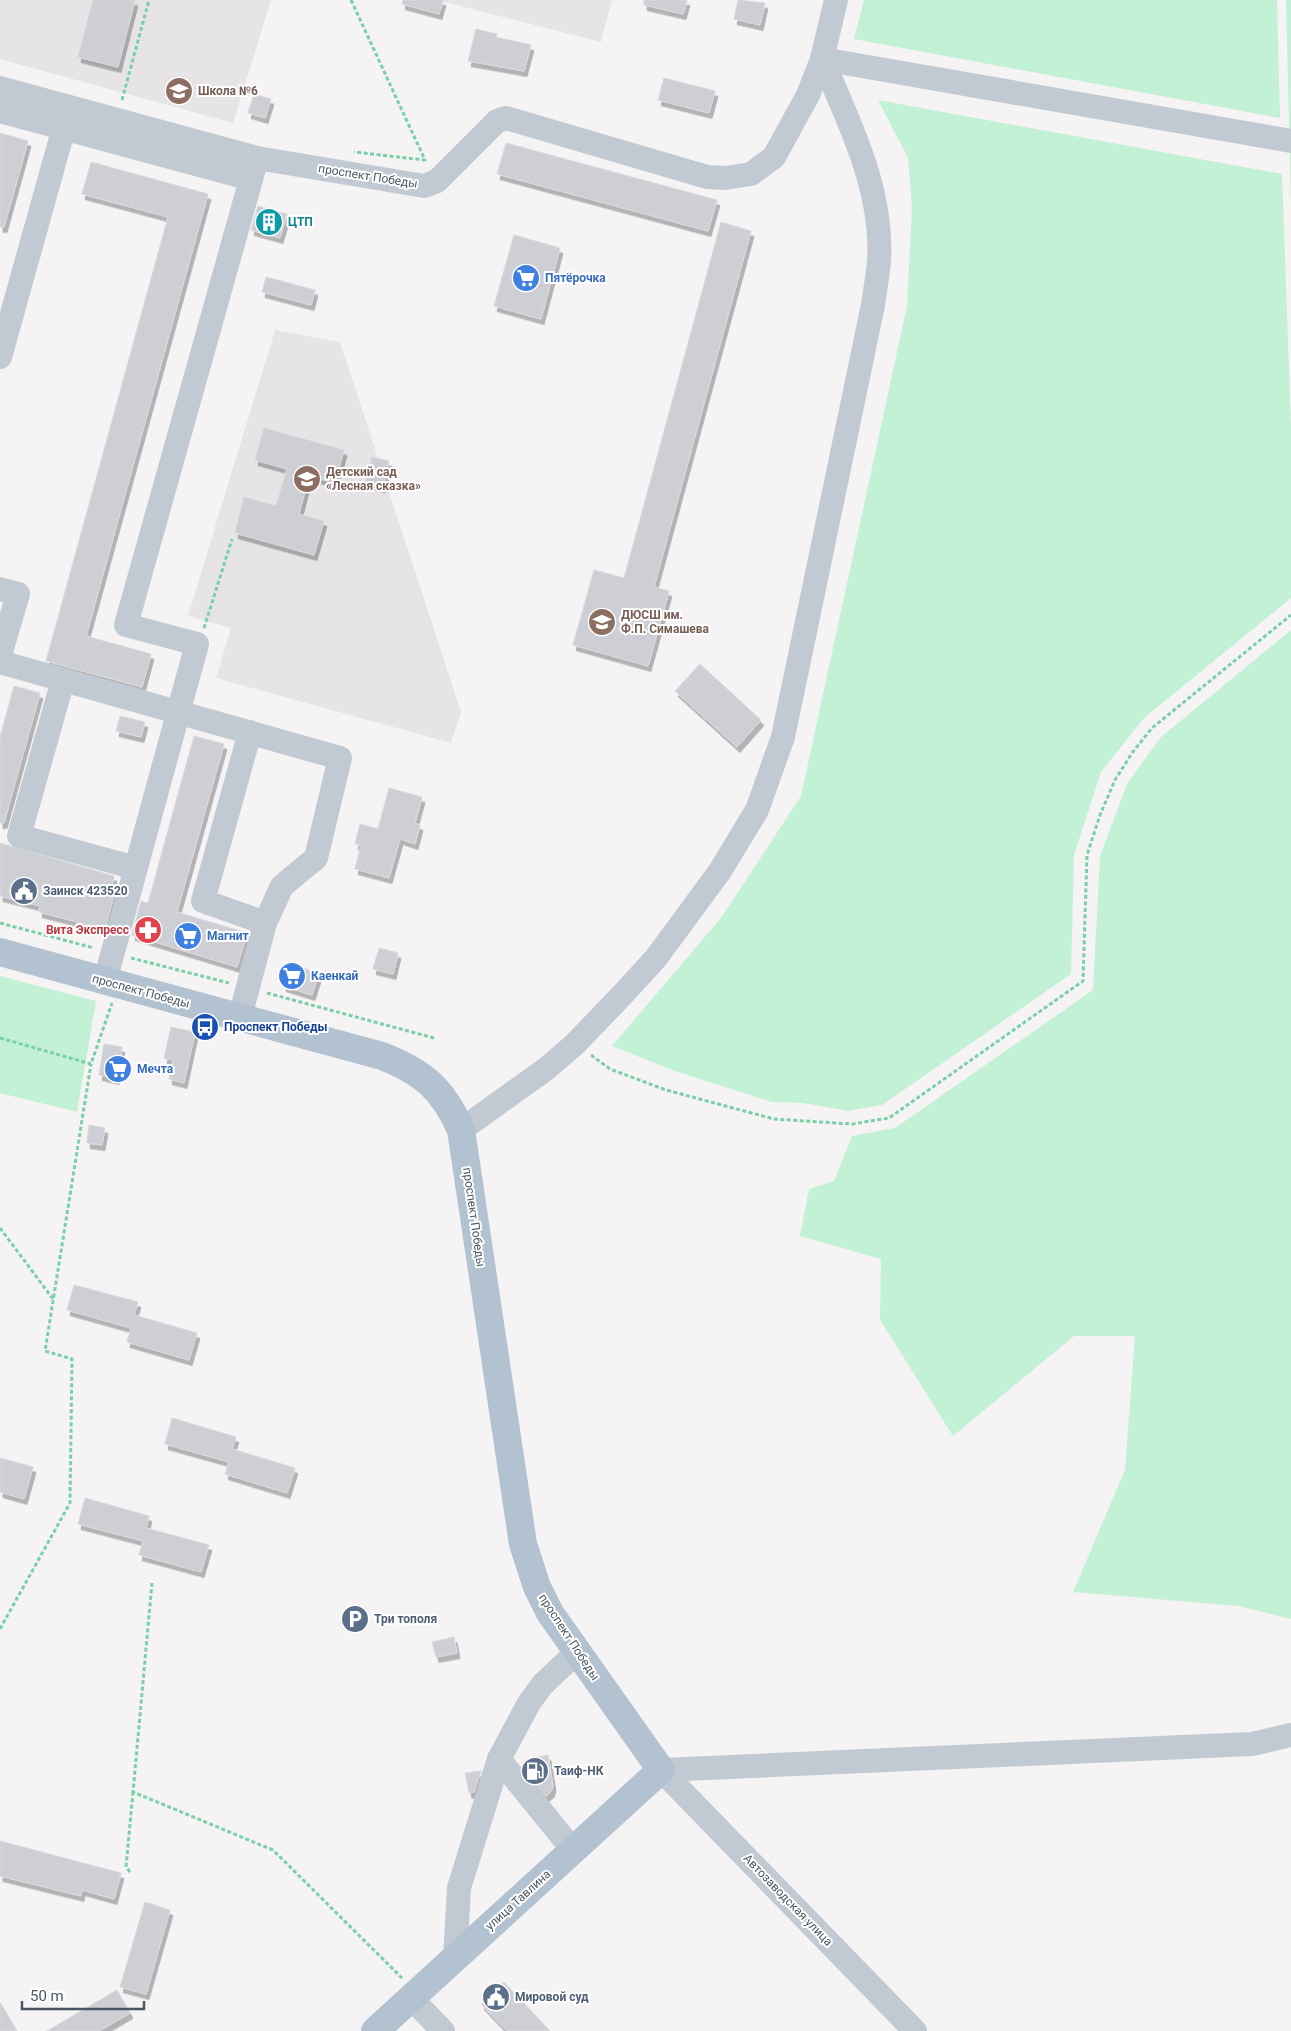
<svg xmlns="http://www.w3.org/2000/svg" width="1291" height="2031" viewBox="0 0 1291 2031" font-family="Roboto,sans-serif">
<defs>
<filter id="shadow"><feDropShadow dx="3" dy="5.5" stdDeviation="0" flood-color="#0004"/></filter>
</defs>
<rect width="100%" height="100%" fill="#f5f3f3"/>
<!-- education -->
<g fill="#e6e4e5">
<path d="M0,0H271L233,123L0,59Z"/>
<path d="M437,0H612L601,42Z"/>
<path d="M275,330L340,342L461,712L451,743L216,678L231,628L188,616Z"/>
</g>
<!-- green -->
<g fill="#c3f1d5">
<path d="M864,0H1277L1280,118L854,39Z"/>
<path d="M1286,0H1291V209Z"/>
<path d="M878,100L1282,174L1291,426V598L1144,718L1101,772L1074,855L1071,974L882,1105L848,1111L803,1103L772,1102L672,1070L612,1046L721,918L801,796L907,306L912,207L908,158Z"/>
<path d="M1291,630V1619L1239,1606L1073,1592L1125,1470L1135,1336H1074L953,1436L880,1320L881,1259L800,1236L809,1189L834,1181L852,1136L895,1128L1093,990L1100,856L1127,784L1161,737Z"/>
<path d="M0,976L96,1001L77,1112L0,1093Z"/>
</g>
<!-- building -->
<g fill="#cdcfd5" stroke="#d7d9de" filter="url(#shadow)">
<path d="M93,0H135L118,67L78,57Z"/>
<path d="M403,0H443L439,14L402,4Z"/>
<path d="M644,0H687L683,14L644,5Z"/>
<path d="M738,0L765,3L760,25L734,19Z"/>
<path d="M476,29L497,34L496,37L531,45L524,71L468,61Z"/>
<path d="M664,78L715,91L709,113L658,100Z"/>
<path d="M254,94L271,99L265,118L248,113Z"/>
<path d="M0,133L28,141L4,227H0Z"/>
<path d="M506,143L717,200L708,231L497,174Z"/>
<path d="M91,162L208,194L86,636L151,654L142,687L46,661L168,217L82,194Z"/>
<path d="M258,206L287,214L280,238L251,230Z"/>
<path d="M721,222L751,231L654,587L669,591L648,666L573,645L594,570L624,578Z"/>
<path d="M514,235L560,248L541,319L494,306Z"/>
<path d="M266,277L315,290L311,305L262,292Z"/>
<path d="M264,428L344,450L335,483L309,476L299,514L324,521L314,555L235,533L244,497L276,506L287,469L255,460Z"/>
<path d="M372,457L389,461L383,487L365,483Z"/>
<path d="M700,664L761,720L737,747L675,691Z"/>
<path d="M14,686L40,693L4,823H0V737Z"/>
<path d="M120,716L145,722L141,737L116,731Z"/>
<path d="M194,736L224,744L177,912L247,933L237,967L132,935L141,901L148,903Z"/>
<path d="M389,788L422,797L415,823L420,825L415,844L400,839L389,878L355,869L361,845L355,844L360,824L378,829Z"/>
<path d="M0,843L114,876L112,886L116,887L105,929L39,912L40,906L0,896Z"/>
<path d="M379,948L398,953L393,974L373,969Z"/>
<path d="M290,964L319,973L312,995L283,986Z"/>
<path d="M171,1027L195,1032L184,1083L169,1079L173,1060L164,1058Z"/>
<path d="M104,1044L122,1047L116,1079L99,1075Z"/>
<path d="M89,1125L105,1128L102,1145L87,1143Z"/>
<path d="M74,1285L138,1302L134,1315L197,1333L189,1360L127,1342L131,1328L67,1310Z"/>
<path d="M172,1418L236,1437L232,1449L295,1468L287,1493L225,1474L229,1462L165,1444Z"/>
<path d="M0,1458L33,1467L24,1499L0,1492Z"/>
<path d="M85,1498L149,1516L146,1528L209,1545L201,1572L139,1555L143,1541L78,1524Z"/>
<path d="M454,1637L457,1653L436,1657L432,1642Z"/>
<path d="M548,1755L553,1786L551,1792L546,1796L525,1769H529L527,1759Z"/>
<path d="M481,1771L474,1792L469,1793L465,1773Z"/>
<path d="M0,1841L121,1873L114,1899L82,1890L81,1896L0,1876Z"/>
<path d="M145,1902L170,1910L146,1994L120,1987Z"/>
<path d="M504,1982L550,2031H507L481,2004Z"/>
<path d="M117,1990L130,2013L99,2031H47Z"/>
<path d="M0,2002L17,2031H0Z"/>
</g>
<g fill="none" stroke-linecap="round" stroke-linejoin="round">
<!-- path -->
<g stroke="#7ad0a6" stroke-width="3" stroke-dasharray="4 2.5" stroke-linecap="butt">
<path d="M351,0L425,160L354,152"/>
<path d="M122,100L149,0"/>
<path d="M204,628L232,539"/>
<path d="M0,923L94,948"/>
<path d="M131,958L229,983"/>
<path d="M267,993L434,1038"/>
<path d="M0,1038L91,1064L112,1003"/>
<path d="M591,1055L610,1069L666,1090L774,1119L852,1124L889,1118L1083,981L1087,855L1100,815L1115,780L1132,753L1152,728L1291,615"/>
<path d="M0,1228L53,1299"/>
<path d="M152,1583L133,1792L273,1850L402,1978"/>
<path d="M0,1629L70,1503L72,1359L45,1351L91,1064"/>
<path d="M130,1872L126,1867L133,1792"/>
</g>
<!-- minor -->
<g stroke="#c1cad2" stroke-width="24">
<path d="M822,59L1291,141"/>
<path d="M0,88L257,158L424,186L437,181L497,121L506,118L707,177L725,178L751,174L774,157L808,95L822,59L836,0"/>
<path d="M0,111L251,179"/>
<path d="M0,357L68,113"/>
<path d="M0,589L18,594L0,655"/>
<path d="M0,662L340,758L316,858L282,886L265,923L240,1017"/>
<path d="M63,680L19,836L136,868"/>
<path d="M250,732L203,901L265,923"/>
<path d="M105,981L197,644L126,625L257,158"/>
<path d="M461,1130L546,1069L575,1044L624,993L656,958L720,871L757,810L783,737L873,305C875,290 878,275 879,260C883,189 849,122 822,59"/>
<path d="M499,1759L573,1850"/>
<path d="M661,1770L1252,1744L1291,1735"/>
<path d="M661,1770L915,2031"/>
<path d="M455,1958L459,1888L499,1759L529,1703L543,1684L577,1652"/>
<path d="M411,1998L443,2031"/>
</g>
<!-- major -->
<path stroke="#b3c2d1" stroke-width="28" d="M0,952L382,1056C423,1072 443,1089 461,1130L523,1544L537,1587L550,1613L661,1770L375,2031"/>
</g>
<!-- icons -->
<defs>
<g id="school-disc" transform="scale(1.4375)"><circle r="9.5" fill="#8d6e63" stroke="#fff"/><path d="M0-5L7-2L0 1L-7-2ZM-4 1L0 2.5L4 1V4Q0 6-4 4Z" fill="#fff"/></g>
<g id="building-disc" transform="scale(1.4375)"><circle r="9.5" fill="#0f9aa8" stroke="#fff"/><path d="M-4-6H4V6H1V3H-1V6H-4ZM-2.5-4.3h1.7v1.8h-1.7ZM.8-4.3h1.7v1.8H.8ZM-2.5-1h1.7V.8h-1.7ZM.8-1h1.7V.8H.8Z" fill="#fff"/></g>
<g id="supermarket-disc" transform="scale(1.4375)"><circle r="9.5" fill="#3f7fe0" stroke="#fff"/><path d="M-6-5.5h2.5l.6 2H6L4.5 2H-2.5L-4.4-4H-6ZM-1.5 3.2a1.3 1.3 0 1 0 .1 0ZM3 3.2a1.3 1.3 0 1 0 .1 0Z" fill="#fff"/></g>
<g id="civic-disc" transform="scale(1.4375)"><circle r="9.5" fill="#5c6f8a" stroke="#fff"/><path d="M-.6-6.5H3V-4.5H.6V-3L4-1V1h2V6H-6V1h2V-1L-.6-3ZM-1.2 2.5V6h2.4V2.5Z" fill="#fff"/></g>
<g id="pharmacy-disc" transform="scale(1.4375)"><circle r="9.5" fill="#e0444e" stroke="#fff"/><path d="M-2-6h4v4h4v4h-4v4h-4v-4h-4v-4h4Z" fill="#fff"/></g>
<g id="bus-disc" transform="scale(1.4375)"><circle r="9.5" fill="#1a4fb4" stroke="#fff"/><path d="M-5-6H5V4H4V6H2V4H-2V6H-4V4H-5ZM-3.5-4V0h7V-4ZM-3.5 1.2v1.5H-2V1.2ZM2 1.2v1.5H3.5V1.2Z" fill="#fff"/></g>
<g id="parking-disc" transform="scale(1.4375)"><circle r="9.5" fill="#5c6f8a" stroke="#fff"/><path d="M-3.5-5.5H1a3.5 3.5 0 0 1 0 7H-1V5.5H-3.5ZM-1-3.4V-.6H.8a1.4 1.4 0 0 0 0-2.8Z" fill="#fff"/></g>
<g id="fuel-disc" transform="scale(1.4375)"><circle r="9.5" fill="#5c6f8a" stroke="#fff"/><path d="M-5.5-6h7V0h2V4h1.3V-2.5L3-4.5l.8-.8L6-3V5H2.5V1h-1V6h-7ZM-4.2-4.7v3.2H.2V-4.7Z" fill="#fff"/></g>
</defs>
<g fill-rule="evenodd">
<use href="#school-disc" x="179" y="91"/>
<use href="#building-disc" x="269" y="222"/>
<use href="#supermarket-disc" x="526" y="278"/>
<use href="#school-disc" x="307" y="479"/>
<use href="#school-disc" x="602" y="622"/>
<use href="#civic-disc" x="24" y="891"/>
<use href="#pharmacy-disc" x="148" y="930"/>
<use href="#supermarket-disc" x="188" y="936"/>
<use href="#supermarket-disc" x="292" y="976"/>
<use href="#bus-disc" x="205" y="1027"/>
<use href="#supermarket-disc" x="118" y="1069"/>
<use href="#parking-disc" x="355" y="1619"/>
<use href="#fuel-disc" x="535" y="1771"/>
<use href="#civic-disc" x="496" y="1997"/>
</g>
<g text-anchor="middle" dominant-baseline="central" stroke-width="4" stroke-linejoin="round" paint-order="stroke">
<!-- education labels -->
<g font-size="12" font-weight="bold" fill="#785e54" stroke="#fff" text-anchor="start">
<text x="198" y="91">Школа №6</text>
<text x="326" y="472">Детский сад<tspan x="326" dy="14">«Лесная сказка»</tspan></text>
<text x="621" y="615">ДЮСШ им.<tspan x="621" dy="14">Ф.П. Симашева</tspan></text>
</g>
<!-- street labels -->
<g font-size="12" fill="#4a5661" stroke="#fff">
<text transform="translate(368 176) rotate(9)">проспект Победы</text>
<text transform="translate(141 991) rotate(15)">проспект Победы</text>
<text transform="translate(474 1217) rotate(82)">проспект Победы</text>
<text transform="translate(569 1637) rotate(57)">проспект Победы</text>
<text transform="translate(518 1900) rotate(-42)">улица Тавлина</text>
<text transform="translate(788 1900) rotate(46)">Автозаводская улица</text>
</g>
<!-- culture labels -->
<g font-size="12" font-weight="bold" fill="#0d838f" stroke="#fff" text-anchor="start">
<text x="288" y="222">ЦТП</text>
</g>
<!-- shop labels -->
<g font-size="12" font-weight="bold" fill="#366cbe" stroke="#fff" text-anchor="start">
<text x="545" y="278">Пятёрочка</text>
<text x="207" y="936">Магнит</text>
<text x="311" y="976">Каенкай</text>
<text x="137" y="1069">Мечта</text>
</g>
<!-- service labels -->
<g font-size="12" font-weight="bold" fill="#4e5e75" stroke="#fff" text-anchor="start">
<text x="43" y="891">Заинск 423520</text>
<text x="374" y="1619">Три тополя</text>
<text x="554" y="1771">Таиф-НК</text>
<text x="515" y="1997">Мировой суд</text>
</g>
<!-- health labels -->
<g font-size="12" font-weight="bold" fill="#be3a42" stroke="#fff" text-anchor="end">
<text x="129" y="930">Вита Экспресс</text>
</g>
<!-- transit labels -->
<g font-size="12" font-weight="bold" fill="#164399" stroke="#fff" text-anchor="start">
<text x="224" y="1027">Проспект Победы</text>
</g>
</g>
<!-- scale -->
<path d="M22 2001v8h122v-8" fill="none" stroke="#4a5661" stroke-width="2.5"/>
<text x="30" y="2001" font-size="15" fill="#4a5661" stroke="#ffffff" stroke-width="4" paint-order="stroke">50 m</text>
</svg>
